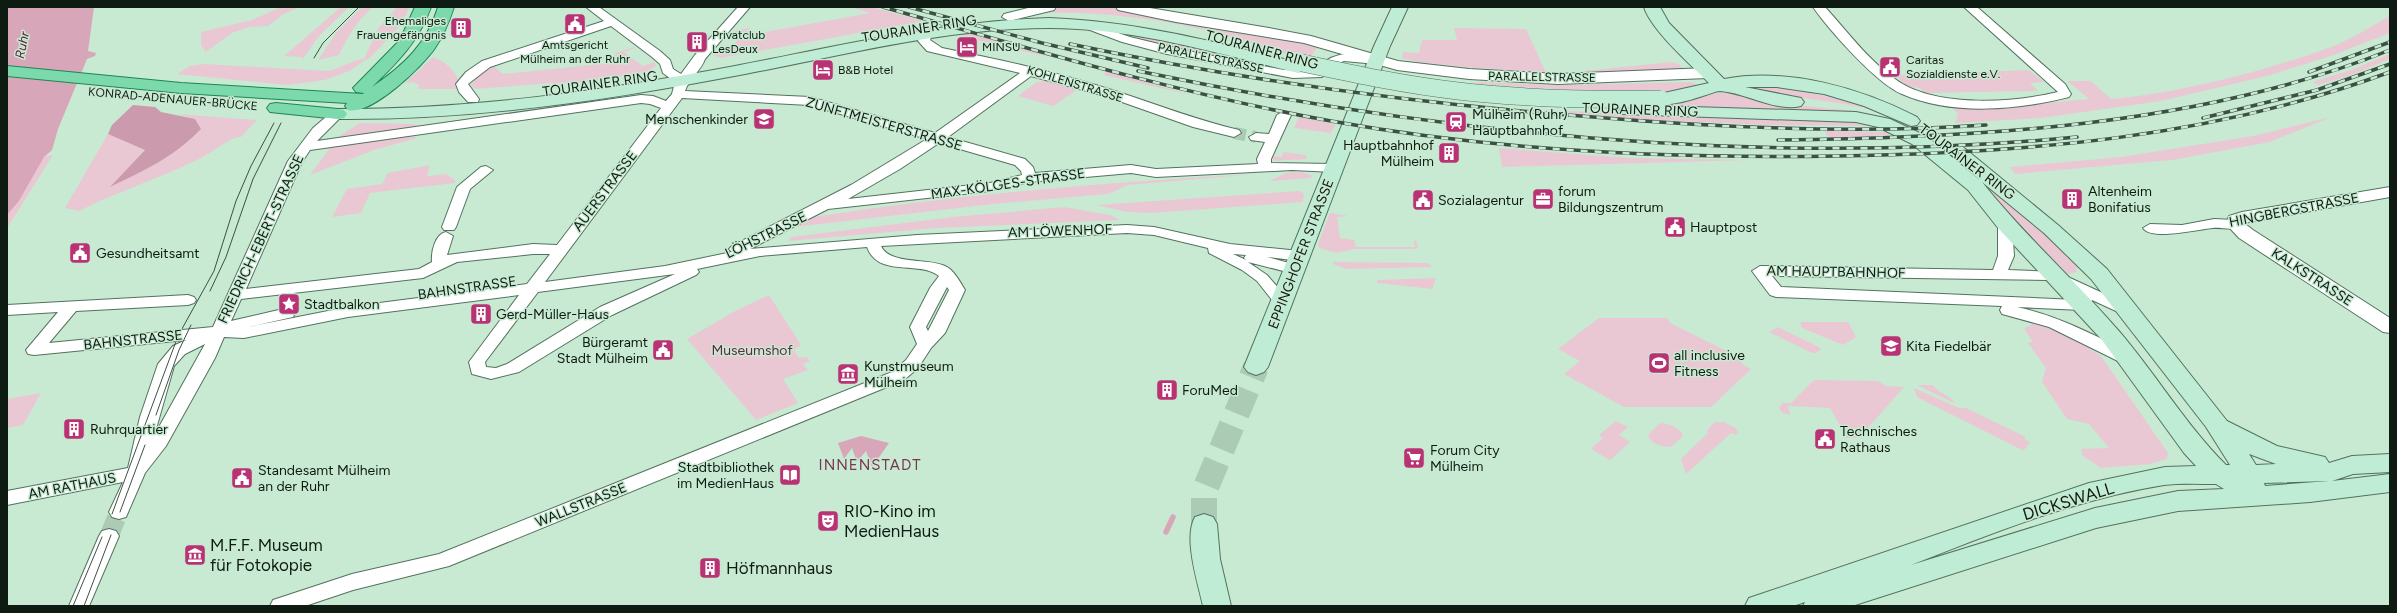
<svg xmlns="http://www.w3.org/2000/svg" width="2397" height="613" viewBox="0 0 2397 613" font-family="Figtree,sans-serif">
<rect width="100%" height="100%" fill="#c8ead2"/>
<!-- green -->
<g fill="#e9c8d4">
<path d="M281,7H316L297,8L282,15L268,26L249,27L232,33L206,52L201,45V32L252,20Z"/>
<path d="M341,7H349L318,37L303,59L301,57L284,56Z"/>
<path d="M362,7H373C357,21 348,36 339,55L318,60L336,33Z"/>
<path d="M397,7H410L400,26L372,56L349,71L325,80L287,85L177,74L190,66L204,64L328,71C341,68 352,60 364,59L377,30Z"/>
<path d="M851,7H871L924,21L720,58L712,55L713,52L727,53L739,38L726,37L734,31L749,28L747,31L765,32L870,13Z"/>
<path d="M1063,7H1110L1192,24L1272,35L1318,46L1309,60C1276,53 1249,42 1218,33C1160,18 1097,11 1037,13Z"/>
<path d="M2390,16V33L2331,56L2267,76L2161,101L2041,118L1955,123L1958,114L1952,107L2016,106L2089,99L2067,81H2091L2111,99C2180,93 2266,71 2331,47C2351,40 2371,26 2390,16Z"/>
<path d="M1454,28L1526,29L1546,73L1465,67L1418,62L1402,58L1403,52L1419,53L1422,40H1457Z"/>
<path d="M963,32L1043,54L1040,55L964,37L962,35Z"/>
<path d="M1139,35L1234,57L1222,60L1136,38Z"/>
<path d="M634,47L635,48L624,52L643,66L654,62L656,66L648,71L640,73L579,83H551L476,89L471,86L478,74L494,66L503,74L611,63L616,53Z"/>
<path d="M2390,54V59L2349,76L2318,85L2312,82L2351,70Z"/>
<path d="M433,57C446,62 454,69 460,83L457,89H418L419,85L413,82L405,83Z"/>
<path d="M1672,62L1680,65L1684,71L1584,74L1583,71Z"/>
<path d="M2029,70L2044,82L2030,83L2038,91L1925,93L1920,88L1906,86L1895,75Z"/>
<path d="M1106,71L1195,96L1104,75Z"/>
<path d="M1052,80L1078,89L1053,106L1018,96L1037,82Z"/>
<path d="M1477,82L1556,85L1691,82L1699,85L1685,92L1641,95L1639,91L1569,90L1475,84Z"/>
<path d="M1743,86C1788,85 1832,96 1874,110C1832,100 1790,98 1748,89Z"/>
<path d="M1717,93H1737L1796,105L1856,111V113L1646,105L1685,101Z"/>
<path d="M1535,110L1838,120L1874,126L1765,125L1638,119Z"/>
<path d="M177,114L257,120L241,137C231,136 212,153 201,158C161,178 119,191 79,211L65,208L108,134L145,150L111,186C146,169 173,157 201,129L195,119Z"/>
<path d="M1299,117L1335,124L1331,133L1294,128Z"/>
<path d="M2331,117L2270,142L2172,160L2016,174L2009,167L2121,157L2253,136Z"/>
<path d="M360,123L414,124L424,128L411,136L417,138L374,150L310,175L338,137Z"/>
<path d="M1824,131L1886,132L1890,135L1830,138Z"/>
<path d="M1499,148L1629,158L1749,160L1502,167Z"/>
<path d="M1284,152L1306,155L1307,159L1274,161L1272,156L1281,157Z"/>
<path d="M53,155L13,219L7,228V215L19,201L44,157Z"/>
<path d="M430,165L427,176L446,174L455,180V183L370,193L361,213L332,217L347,189L382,184L388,173Z"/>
<path d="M1968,171H1975L2078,263L2076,272L2065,275Z"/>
<path d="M1301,172L1311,175L1312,178L1269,181L1286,173Z"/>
<path d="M1256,174L1128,185L1108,194L993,204L794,227L813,217C960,194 1109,182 1256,174Z"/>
<path d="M1300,191L1304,194L1303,202L1152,213L1128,212L1096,205Z"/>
<path d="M1064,207L1110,215L1120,220L936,228L788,241L791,237L953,217Z"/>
<path d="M1330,213L1349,216L1337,217L1340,238L1354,240L1356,247H1415L1414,241L1416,240L1418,247L1414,249H1354L1337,253L1319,248L1318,244Z"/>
<path d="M1333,262L1427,263L1433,267L1346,269L1333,264Z"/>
<path d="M1436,278L1432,289L1377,283V280Z"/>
<path d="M769,295L801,345L794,350L799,358L807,357L810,361L803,364L808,370L783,379L798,403L756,420L687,339L737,310Z"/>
<path d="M1599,318H1668L1670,323L1739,357L1742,364L1751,369L1711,407H1624L1564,374L1580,361L1558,349Z"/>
<path d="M1800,322H1848L1856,337L1843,345L1802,328Z"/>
<path d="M2036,322L2067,334L2101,356L2168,453L2167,459L2150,464L2101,468L2083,456L2081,449L2109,448L2089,424L2067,419L2042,382L2046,368L2028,343L2033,342L2024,329Z"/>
<path d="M1778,327L1819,347L1821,349L1816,353H1812L1769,332Z"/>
<path d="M1814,380L1878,381L1886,386L1904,387L1859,438H1847L1830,408L1788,406L1790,415L1781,412L1779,407L1783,403H1791Z"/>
<path d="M1917,385H1933C1939,394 1948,393 1956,404Z"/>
<path d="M1914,388L1959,408H1966L2026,437L2024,439L2030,442L2024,450H2022L1917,397Z"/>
<path d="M41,393L23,425L7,428V399Z"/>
<path d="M1616,421L1628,427L1619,435L1630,442L1610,460L1591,449L1603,438L1599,435Z"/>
<path d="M1715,422H1724L1736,428L1738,433L1736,435L1731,433L1686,474L1681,459L1708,433L1707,430Z"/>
<path d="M1660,423C1669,424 1680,427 1683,436L1671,447C1662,447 1651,444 1648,435Z"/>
</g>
<!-- forest -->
<path fill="#cb9aac" d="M133,105L155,107L161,112L195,119L201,129C174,157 145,170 110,187L145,150L108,134L112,125Z"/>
<!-- water -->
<g fill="#d8a6b9">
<path d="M7,7H94L88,51L96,53L95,56L87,59L58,129L52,150L44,157L19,201L7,215Z"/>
<path d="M861,436L889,443L872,467L866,451L857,462L852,448L844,459L838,443Z"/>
</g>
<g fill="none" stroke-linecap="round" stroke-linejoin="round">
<!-- stream -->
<path stroke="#d8a6b9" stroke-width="5.5" d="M1166,532L1173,517"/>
<!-- minor-tunnel-far1 -->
<path stroke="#accbb5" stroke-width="12" stroke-dasharray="12 6" stroke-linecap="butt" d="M1234,133L1256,137"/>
<!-- minor-tunnel -->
<path stroke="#accbb5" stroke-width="19" stroke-dasharray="19 10" stroke-linecap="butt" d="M109,536L119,512"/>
<!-- secondary-tunnel -->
<path stroke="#accbb5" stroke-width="26" stroke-dasharray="26 13" stroke-linecap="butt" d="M1204,524V492L1256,367"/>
<!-- minor casing -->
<g stroke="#53725e" stroke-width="2">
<g id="minor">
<path d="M586,7H599L660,51L670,60L673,69L681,74L695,55L738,7H750L705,59C701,71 689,78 685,91L810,97L935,133L1020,73L927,51L918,41L923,31L927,29L933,33L930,40L942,48C1001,60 1057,72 1115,91C1156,104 1196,120 1239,130L1241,133L1234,137L1193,127L1105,96L1031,76L948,137L1025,159L1033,167L1035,173L1131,165L1156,169L1258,164L1257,159L1265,142L1251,140L1249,137L1256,133L1269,134L1277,115L1284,111L1291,115L1271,159V163L1334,164L1341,168L1334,172L1292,170L1156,177L1131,173L1029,182L990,191L828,209L750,249L917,235L1127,225L1154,227L1230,244L1300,251L1308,256L1300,261L1267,257L1300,266L1303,269L1300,272L1295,274L1248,262L1267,275L1288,299L1290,302L1288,305H1276L1257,281L1242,270L1209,253L1208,248L1154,235L1127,233L881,246C889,265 929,258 945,266C954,270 960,282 965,290L945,333L931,348L918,368L904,380L449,566L353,590L305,606H270L273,600L352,574L439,554L892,372L906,360L917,344L910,327L930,288L939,276C919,260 878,278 867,247L760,256L697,269L699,272L696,275L612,315L519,372L491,379L472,374L469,362L519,295L348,317L244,338L224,337L215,358L166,446L145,473L126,517L119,519L112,517L109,512L123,482L7,505V491L128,468L140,417L158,364L173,346L186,340L34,355L28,354L26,350L58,312L7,315V305L188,295L194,297L196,300L194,303L188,305L76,311L49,343L213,327L288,161L313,128L333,111L338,110L344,114L317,141L641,95L653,96L666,101L672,94L675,82L663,73L660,64L652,57L611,26L490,67L468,84L479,99L478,102H468L459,92L456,84L466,72L482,61L604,21ZM682,98L809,105L927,139L851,185L732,246L729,249L732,252L665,266L545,282ZM641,103L650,104L661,108L557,245L533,244L447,255L453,236L446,232C435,234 431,252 432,262L419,269L246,289L302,162L310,150ZM939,143L1015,165L1021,171L1022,175L990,183L848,199L900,169ZM533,254H550L527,284L348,307L248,327L293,317L295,313L293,309L287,308L231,321L241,299L423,278L457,262ZM1233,254L1246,255L1244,258L1246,260ZM675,274L600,307L507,364L496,368L486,367L485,362L538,292ZM947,287L949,290L928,331L926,327ZM205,344L154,436L174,366L185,354Z"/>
<path d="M1813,7H1825C1847,31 1868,60 1895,79C1934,108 2012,103 2058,92L1964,7H1977L2065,84L2071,94L2069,97C2018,110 1952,116 1902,94C1877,84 1829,30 1813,7Z"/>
<path d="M1086,22L1130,37L1188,51L1284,70L1314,71C1330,53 1346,52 1369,55C1374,56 1380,55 1383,60L1377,64L1344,61L1336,64L1322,77L1293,78L1167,54L1122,42L1082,27L1080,25Z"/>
<path d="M486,166L493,170L470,189L456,227L454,230H444L442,227L457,187L481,167Z"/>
<path d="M2214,219L2235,220L2242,224C2237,232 2222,227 2213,228C2199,229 2151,241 2143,228L2150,224L2182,225Z"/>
<path d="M2005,220L2012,224L2014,256L2008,270L2057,272L2133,307L2135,311L2133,315L2127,316L2092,300L2088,308L2082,310L2017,307C2059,316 2096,336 2134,355L2136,359L2134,363H2122L2049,327L2002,314L2000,310L2002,306L1776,297L1770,295L1752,271L1760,266L1993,270L1998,256V224ZM1772,276L2049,280L2080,294L2077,300L1781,287Z"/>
<path d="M109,529L116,531L119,536L89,606H69L99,536L102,531Z"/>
</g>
</g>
<!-- tertiary casing -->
<g stroke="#53725e" stroke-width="2">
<g id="tertiary">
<path d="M1032,7H1056L1054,10L1009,21L1002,17L1004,14Z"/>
<path d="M1116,7H1144L1269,28L1311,36L1398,61L1469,69L1558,74L1708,68L1716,73L1708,78L1558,84L1469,79L1397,70L1304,43L1176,22L1118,10Z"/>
<path d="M2390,187V197L2244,223L2253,230L2390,318V333L2383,332L2239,238L2226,224L2229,216L2242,212Z"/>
</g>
</g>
<!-- secondary casing -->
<g stroke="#53725e" stroke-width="2">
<g id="secondary">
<path d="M1392,7H1408L1390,46L1268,367L1264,372L1256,375L1248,372L1244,367L1374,46Z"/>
<path d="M1644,7H1660L1669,23L1724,79C1788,67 1861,88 1917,117L1920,121L1917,125L1911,126L1864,106L1824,94L1777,87H1745L1801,98L1804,102L1801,106C1774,112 1747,93 1720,91C1716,91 1710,94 1706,95C1690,100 1671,107 1655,103L1652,99L1655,95L1709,83C1691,65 1651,30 1644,7Z"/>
<path d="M1049,18C1136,21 1220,43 1304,64L1306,68L1304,72L1298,73C1216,53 1134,28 1049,28C947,28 845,55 745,74C609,100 477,120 338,119L332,118L329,114L332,110L338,109C474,109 602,91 735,66C839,46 943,21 1049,18Z"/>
<path d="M1628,105L1856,112L1890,119L1926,136L1981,181L1947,151L1949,147H1963L2058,225L2107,269L2227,421L2277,446L2325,457L2329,463L2352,456L2390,454V472L2353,474L2332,481L2390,474V492L2310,502L2178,511L2096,528L1852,606H1803L1805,602L1793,606H1745L1749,598L2089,483L2165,467L2196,466L2184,453L2102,340L1998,228L1968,190L1912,144L1878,127L1856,122L1622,114L1619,110L1622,106ZM1982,182L2044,233L2091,279L2206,427L2230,465H2226C2185,424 2156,374 2118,330C2074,279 2024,235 1982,182ZM2249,454L2276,464L2256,465ZM2329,481L2265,486L2264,483ZM2216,484L2224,489L2178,491L2095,508L1911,565C1992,533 2077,499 2164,485C2181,483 2199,484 2216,484Z"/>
<path d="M1204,514L1213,517L1217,524L1220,559L1231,606H1203C1198,583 1183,538 1195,517Z"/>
</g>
</g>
<!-- primary casing -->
<g stroke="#1d8651" stroke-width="2">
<g id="primary">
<path d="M415,7H431C419,41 397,63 372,87C403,66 427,44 438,7H454C449,22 444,35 435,48C422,67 371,116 348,110L345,106L347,103L181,93L7,76V66L181,83L363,94L364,93L356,92L353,88L400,40Z"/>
<path d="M276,103L338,109L344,110L347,114L344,118L338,119L270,112L267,108L270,104Z"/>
</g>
</g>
<!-- minor -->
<use href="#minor" fill="#fff" fill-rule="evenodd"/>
<!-- tertiary -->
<use href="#tertiary" fill="#fff" fill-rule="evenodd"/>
<!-- secondary -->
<use href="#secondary" fill="#beecd5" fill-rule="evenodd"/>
<!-- primary -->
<use href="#primary" fill="#7cd9ab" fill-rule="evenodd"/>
<!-- tram -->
<g stroke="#3d5044" stroke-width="1">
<path d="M314,58L323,43L359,7"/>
<path d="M210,291L226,257L253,179L281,123"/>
<path d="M156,415L179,350L191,325"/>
<path d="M120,512L145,445"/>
<path d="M112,514L178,336L214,271L236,201L251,166L274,123"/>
<path d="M73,606L102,537"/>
<path d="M84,606L111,535"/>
</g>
<!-- rail casing -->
<g stroke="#3d5044" stroke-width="3.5">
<g id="rail">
<path d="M883,7C1031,49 1180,94 1331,121C1497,151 1668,159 1837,156C2026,153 2212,138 2390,72"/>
<path d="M909,7L1042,43L1148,68"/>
<path d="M1070,44C1242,80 1418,104 1593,117C1723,128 1855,134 1986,125"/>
<path d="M1138,71C1445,135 1764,167 2077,137"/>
<path d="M2309,72L2390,42"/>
<path d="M2203,118L2317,90L2390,64"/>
<path d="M1778,140C1979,138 2202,126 2390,50"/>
</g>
</g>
<!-- rail -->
<use href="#rail" stroke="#c8ead2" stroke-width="2.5" stroke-dasharray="7" stroke-linecap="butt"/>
<!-- secondary-bridge casing -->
<g stroke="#53725e" stroke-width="18" stroke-linecap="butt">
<path id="secondary-bridge" d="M1302,63C1354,74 1405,85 1458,91C1525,99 1593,100 1661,99"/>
</g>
<!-- secondary-bridge -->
<use href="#secondary-bridge" stroke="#beecd5" stroke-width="17"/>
</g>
<!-- icons -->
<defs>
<g id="civic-square" transform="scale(1.15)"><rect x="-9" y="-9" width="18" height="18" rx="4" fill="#b83274" stroke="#c8ead2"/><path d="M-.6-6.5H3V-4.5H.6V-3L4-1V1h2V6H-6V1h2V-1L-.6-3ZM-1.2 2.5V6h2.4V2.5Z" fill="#fff"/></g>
<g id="building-square" transform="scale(1.15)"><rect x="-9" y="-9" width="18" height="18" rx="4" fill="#b83274" stroke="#c8ead2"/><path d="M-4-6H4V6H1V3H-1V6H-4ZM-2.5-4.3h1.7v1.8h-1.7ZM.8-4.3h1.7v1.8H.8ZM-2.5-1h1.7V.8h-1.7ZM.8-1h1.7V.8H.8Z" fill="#fff"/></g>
<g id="hotel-square" transform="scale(1.15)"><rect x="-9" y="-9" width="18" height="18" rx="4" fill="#b83274" stroke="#c8ead2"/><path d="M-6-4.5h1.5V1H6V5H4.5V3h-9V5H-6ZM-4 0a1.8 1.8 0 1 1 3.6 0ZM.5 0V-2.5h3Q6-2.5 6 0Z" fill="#fff"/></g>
<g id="school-square" transform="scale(1.15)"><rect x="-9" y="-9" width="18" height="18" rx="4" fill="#b83274" stroke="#c8ead2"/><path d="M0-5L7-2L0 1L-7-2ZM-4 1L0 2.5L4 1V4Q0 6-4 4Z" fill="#fff"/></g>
<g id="station-square" transform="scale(1.15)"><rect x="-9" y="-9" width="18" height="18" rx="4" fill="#b83274" stroke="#c8ead2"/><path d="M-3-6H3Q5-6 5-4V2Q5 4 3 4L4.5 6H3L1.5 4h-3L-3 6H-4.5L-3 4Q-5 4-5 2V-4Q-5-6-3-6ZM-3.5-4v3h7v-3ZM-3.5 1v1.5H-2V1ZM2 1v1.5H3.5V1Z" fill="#fff"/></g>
<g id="office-square" transform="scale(1.15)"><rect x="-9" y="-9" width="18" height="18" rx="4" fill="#b83274" stroke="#c8ead2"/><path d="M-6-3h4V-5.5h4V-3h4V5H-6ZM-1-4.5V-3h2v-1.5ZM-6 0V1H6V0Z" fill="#fff"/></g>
<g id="sight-square" transform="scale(1.15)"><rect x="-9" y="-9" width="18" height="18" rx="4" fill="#b83274" stroke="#c8ead2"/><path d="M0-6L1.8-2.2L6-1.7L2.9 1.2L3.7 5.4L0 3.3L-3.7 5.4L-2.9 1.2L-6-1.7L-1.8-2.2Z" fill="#fff"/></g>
<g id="stadium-square" transform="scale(1.15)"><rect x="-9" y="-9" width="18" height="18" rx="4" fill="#b83274" stroke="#c8ead2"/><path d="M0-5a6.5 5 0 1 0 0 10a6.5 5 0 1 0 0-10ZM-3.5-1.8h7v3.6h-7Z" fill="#fff"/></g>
<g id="museum-square" transform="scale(1.15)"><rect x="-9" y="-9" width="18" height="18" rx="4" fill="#b83274" stroke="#c8ead2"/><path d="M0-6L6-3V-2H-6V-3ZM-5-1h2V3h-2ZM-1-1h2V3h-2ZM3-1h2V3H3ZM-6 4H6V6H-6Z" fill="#fff"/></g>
<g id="supermarket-square" transform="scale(1.15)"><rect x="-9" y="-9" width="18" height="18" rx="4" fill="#b83274" stroke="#c8ead2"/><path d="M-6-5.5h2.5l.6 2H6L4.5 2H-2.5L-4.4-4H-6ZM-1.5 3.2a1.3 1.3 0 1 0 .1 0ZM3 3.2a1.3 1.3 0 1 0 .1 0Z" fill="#fff"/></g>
<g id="library-square" transform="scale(1.15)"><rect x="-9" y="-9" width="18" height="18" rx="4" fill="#b83274" stroke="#c8ead2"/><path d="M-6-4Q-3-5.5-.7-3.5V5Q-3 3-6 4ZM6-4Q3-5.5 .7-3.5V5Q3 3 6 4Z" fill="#fff"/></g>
<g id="theatre-square" transform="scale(1.15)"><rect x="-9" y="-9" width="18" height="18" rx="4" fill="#b83274" stroke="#c8ead2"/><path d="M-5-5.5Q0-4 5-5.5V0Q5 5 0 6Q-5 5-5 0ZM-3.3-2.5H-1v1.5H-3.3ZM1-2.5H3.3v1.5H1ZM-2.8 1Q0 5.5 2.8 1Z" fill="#fff"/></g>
</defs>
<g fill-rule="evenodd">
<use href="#civic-square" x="575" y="24"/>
<use href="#building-square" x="461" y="28"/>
<use href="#building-square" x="697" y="42"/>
<use href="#hotel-square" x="967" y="47"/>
<use href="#civic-square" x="1890" y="67"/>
<use href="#hotel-square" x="823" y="70"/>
<use href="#school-square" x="764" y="119"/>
<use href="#station-square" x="1456" y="122"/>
<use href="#building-square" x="1449" y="153"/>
<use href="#office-square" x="1543" y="199"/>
<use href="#building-square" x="2072" y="199"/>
<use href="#civic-square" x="1423" y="200"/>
<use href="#civic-square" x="1675" y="227"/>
<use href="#civic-square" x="80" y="253"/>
<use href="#sight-square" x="289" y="304"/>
<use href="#building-square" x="481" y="314"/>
<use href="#school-square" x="1891" y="346"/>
<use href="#civic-square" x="663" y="350"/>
<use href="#stadium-square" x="1659" y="363"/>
<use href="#museum-square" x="848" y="374"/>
<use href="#building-square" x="1167" y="390"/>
<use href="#building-square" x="74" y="429"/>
<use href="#civic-square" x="1825" y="439"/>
<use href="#supermarket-square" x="1414" y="458"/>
<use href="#library-square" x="790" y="475"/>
<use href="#civic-square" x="242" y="478"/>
<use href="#theatre-square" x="828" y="521"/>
<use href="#museum-square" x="195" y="555"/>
<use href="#building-square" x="710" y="568"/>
</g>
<g text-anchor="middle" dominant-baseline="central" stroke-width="3" stroke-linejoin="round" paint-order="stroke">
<!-- far-poi labels -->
<g font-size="12" fill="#0e1b13" stroke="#c8ead2" text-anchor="start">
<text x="446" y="21" text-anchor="end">Ehemaliges<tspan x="446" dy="14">Frauengefängnis</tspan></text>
<text x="712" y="35">Privatclub<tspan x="712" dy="14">LesDeux</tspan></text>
<text x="575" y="45" text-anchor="middle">Amtsgericht<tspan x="575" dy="14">Mülheim an der Ruhr</tspan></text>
<text x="982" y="47">MINSU</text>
<text x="1906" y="60">Caritas<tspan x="1906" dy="14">Sozialdienste e.V.</tspan></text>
<text x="838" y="70">B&amp;B Hotel</text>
</g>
<!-- far-street labels -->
<g font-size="12" fill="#0e1b13" stroke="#c8ead2">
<text transform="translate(1211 58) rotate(12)">PARALLELSTRASSE</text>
<text transform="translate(1542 77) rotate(1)">PARALLELSTRASSE</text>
<text transform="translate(1075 84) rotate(17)">KOHLENSTRASSE</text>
<text transform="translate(173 99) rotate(5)">KONRAD-ADENAUER-BRÜCKE</text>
</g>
<!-- far-water labels -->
<g font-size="13" font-style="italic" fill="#571c38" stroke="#c8ead2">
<text transform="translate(22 45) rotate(-79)">Ruhr</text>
</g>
<!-- street labels -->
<g font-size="14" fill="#0e1b13" stroke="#c8ead2">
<text transform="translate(919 29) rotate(-9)">TOURAINER RING</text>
<text transform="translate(1262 50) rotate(15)">TOURAINER RING</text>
<text transform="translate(600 84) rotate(-8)">TOURAINER RING</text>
<text transform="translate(1640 110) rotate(2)">TOURAINER RING</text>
<text transform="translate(884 124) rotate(16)">ZUNFTMEISTERSTRASSE</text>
<text transform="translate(1967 162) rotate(37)">TOURAINER RING</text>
<text transform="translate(1008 184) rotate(-8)">MAX-KÖLGES-STRASSE</text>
<text transform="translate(605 191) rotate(-53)">AUERSTRASSE</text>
<text transform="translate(2294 210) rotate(-11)">HINGBERGSTRASSE</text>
<text transform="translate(1060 231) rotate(-2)">AM LÖWENHOF</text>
<text transform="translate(766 235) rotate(-26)">LÖHSTRASSE</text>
<text transform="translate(261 239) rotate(-65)">FRIEDRICH-EBERT-STRASSE</text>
<text transform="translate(1301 254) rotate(-69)">EPPINGHOFER STRASSE</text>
<text transform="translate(1836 272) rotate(1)">AM HAUPTBAHNHOF</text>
<text transform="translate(2312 277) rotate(33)">KALKSTRASSE</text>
<text transform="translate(467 288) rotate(-8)">BAHNSTRASSE</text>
<text transform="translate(133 340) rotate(-6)">BAHNSTRASSE</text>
<text transform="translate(72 486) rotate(-11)">AM RATHAUS</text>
<text transform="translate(581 505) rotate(-22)">WALLSTRASSE</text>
</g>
<!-- poi labels -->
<g font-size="14" fill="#0e1b13" stroke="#c8ead2" text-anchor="start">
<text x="1472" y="114">Mülheim (Ruhr)<tspan x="1472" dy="16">Hauptbahnhof</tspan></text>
<text x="748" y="119" text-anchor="end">Menschenkinder</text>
<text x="1434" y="145" text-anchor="end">Hauptbahnhof<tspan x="1434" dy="16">Mülheim</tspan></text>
<text x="1558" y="191">forum<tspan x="1558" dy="16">Bildungszentrum</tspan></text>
<text x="2088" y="191">Altenheim<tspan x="2088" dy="16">Bonifatius</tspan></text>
<text x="1438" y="200">Sozialagentur</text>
<text x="1690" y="227">Hauptpost</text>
<text x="96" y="253">Gesundheitsamt</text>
<text x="304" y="304">Stadtbalkon</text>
<text x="496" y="314">Gerd-Müller-Haus</text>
<text x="648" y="342" text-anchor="end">Bürgeramt<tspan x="648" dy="16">Stadt Mülheim</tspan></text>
<text x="1906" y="346">Kita Fiedelbär</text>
<text x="1674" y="355">all inclusive<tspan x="1674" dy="16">Fitness</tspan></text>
<text x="864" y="366">Kunstmuseum<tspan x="864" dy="16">Mülheim</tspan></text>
<text x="1182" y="390">ForuMed</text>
<text x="90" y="429">Ruhrquartier</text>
<text x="1840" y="431">Technisches<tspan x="1840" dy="16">Rathaus</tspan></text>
<text x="1430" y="450">Forum City<tspan x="1430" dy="16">Mülheim</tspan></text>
<text x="774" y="467" text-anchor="end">Stadtbibliothek<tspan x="774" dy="16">im MedienHaus</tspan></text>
<text x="258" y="470">Standesamt Mülheim<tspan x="258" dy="16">an der Ruhr</tspan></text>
</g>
<!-- park labels -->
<g font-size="14" fill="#642843" stroke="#c8ead2">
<text x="752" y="350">Museumshof</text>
</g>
<!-- neighbourhood labels -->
<g font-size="15" letter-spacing="1" fill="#793653" stroke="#c8ead2">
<text x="870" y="465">INNENSTADT</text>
</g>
<!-- near-street labels -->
<g font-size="17" fill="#0e1b13" stroke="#c8ead2">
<text transform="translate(2068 501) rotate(-17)">DICKSWALL</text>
</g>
<!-- near-poi labels -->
<g font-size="17" fill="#0e1b13" stroke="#c8ead2" text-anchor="start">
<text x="844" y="511">RIO-Kino im<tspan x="844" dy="20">MedienHaus</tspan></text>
<text x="210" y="545">M.F.F. Museum<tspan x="210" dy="20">für Fotokopie</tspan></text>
<text x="726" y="568">Höfmannhaus</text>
</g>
</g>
<!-- border -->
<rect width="2397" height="613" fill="none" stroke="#0e1b13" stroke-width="16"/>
</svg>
